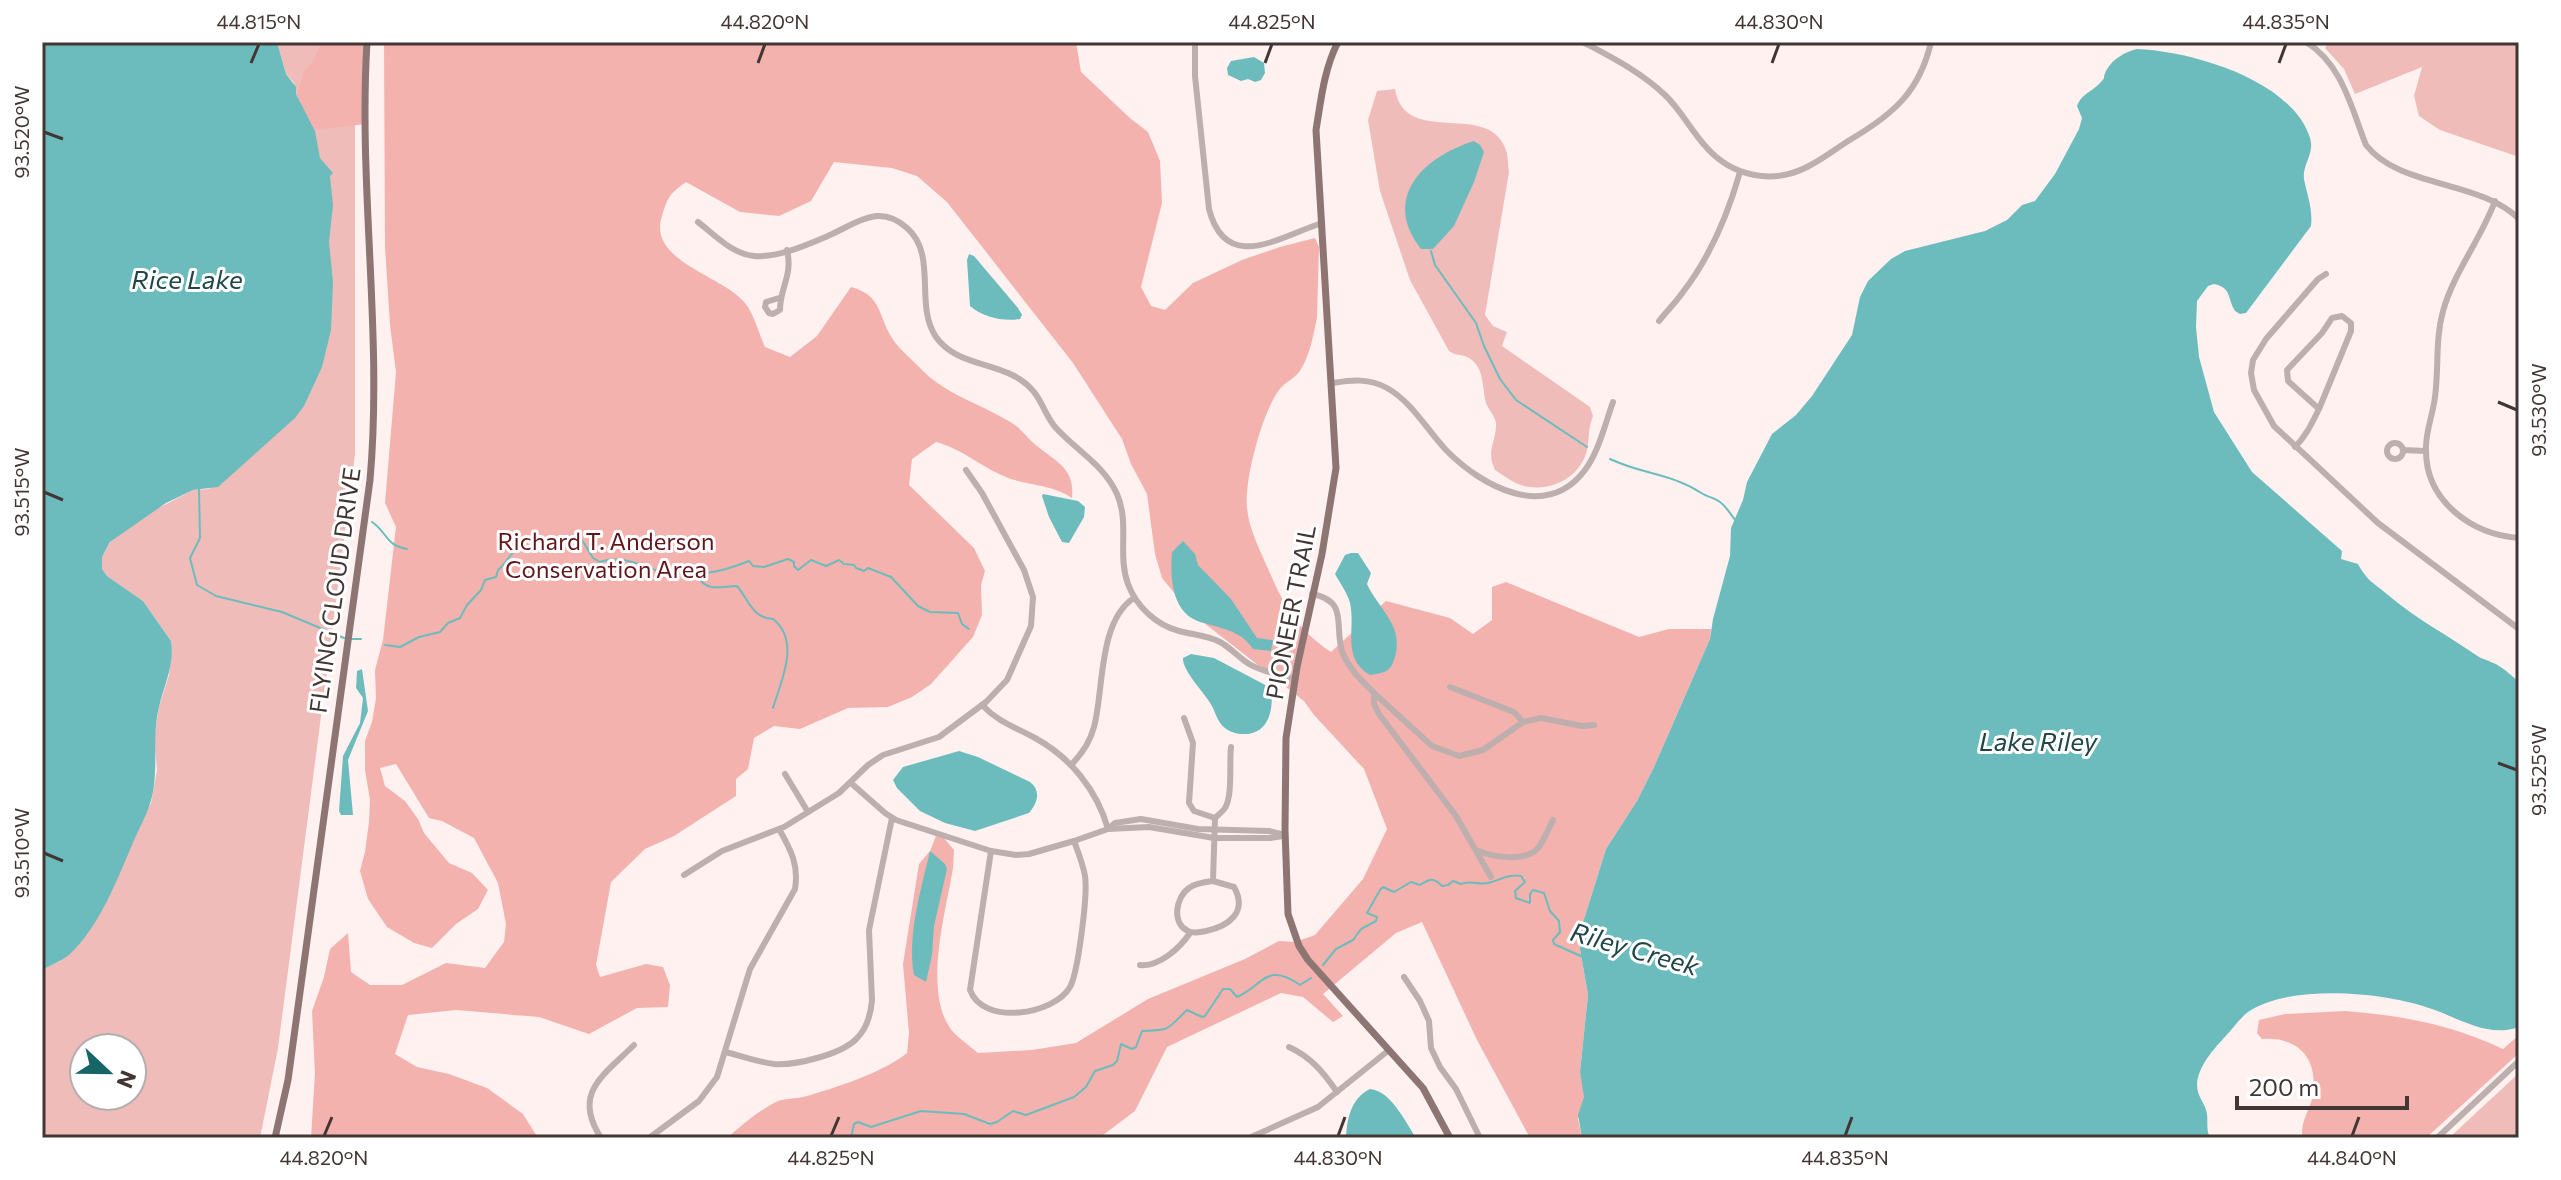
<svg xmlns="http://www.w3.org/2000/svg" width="2561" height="1180" viewBox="0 0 2561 1180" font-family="Commissioner,sans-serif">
<rect width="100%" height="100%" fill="#fef1f0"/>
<!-- green -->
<g fill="#f0bcb9" fill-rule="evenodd">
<path d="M277,42H359L355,54V454L278,1048L260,1138H42V970L60,961L151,803L157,770L154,739L159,707L169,675L172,650L171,641L143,601L107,576L102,569V557L111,541L151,512L193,490L208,489L221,484L224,480L303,73L296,94L294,83L286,74ZM84,1048H132V1096H84Z"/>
<path d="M2329,42H2519V157L2440,130L2419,116L2414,96L2422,67L2355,94L2344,69L2325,48Z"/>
<path d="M1395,89C1405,150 1492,97 1507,153C1508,159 1508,166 1509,172L1485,315L1493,326L1507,332L1502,346L1590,407L1593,416C1587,431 1590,441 1586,454C1578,477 1554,490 1530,487C1517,486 1506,477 1495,470C1486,450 1495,446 1496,426C1497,418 1489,411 1486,403C1482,388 1485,365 1467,357C1460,354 1456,356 1449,351L1410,280L1380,191L1368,120L1377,91Z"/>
<path d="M2518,1074L2519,1138H2449Z"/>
</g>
<!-- forest -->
<g fill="#f4b2ae">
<path d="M321,42H367L365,124L315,130L296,94L303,73L314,60Z"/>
<path d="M384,42H1076L1081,72L1131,119L1148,132L1160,161L1162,203L1141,287L1151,306L1165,310L1193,283L1242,260L1280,247L1315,238L1319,247L1317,317C1314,333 1310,355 1301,369C1296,378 1285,382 1279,390C1262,413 1244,480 1247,508C1249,530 1261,552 1269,571C1285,608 1298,630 1331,652L1386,601L1450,618L1473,634L1492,620V587L1506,582L1639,637L1669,629H1711L1710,639L1654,767L1637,801L1606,849L1580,932V949L1588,995L1580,1072L1585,1097L1578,1119L1582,1138H1530L1477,1040L1422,922L1396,933L1323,994L1343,1016L1333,1022L1303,997L1281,993L1167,1047L1135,1111L1099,1138H727C742,1125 759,1110 778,1101C786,1098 795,1099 803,1097C833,1089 884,1072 907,1053L909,1033L903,964L919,864L930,851L936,836L943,837L954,850L953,868C946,912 921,996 954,1033C961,1040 970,1046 978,1053L1032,1050L1076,1043L1148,999L1245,959L1279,941L1295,942L1315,935L1363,879L1387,829L1364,769L1314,715L1304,701L1190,612L1162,578L1155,554L1147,494L1131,464L1122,439L1073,363L947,202L917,176L892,168L834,162L811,201L779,216L740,212L686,182C669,194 668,197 662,216C647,261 722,275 745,303C754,314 759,334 765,347L790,357L817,336L851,287C884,296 877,317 894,341C901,351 912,359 920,368C945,395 985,405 1015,425C1023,431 1029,440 1037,446C1058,463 1075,469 1072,498C1053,485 1032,486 1011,479C983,469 965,450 936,442L912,459L909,485L974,548L985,571L981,585L982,615L973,637L931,684L912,697L888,707L848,708L800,729L774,726L754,738L748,769L736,779V796L674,836L645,849L611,882L596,965L600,977L646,964L663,967L670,985L668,1007L637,1008L589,1034L539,1017L456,1010L408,1015L395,1054L417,1067L449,1074L487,1088L523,1114L538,1138H311L315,1073L312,1011L324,977L330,949L348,933L351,972L370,985H402L446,963L485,968L504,942L506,924L498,883L474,838L442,821L429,818L396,764L380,768L385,786L405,801L418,819L424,833L449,863L472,873L488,890L478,909L456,924L432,948L414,943L387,927L368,899L360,871L365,852L369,822L370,800L365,770V741L372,722L376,698L375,670L383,640L396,527L385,503L396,372L390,325L385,246Z"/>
<path d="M2346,1011C2403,1016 2450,1024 2503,1049L2519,1035V1053L2426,1138H2306L2302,1134C2302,1119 2308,1113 2312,1099C2320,1062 2301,1036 2262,1039L2257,1033L2259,1020L2285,1014Z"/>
</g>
<!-- water -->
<g fill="#6cbcbd">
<path d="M42,42H277L286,74L296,87V94L315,131L320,158L333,173L330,176L333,205L329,242L333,282L331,330L322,367L304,406L295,418L218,487L193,490L166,503L110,542L102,557V569L107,576L143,601L171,641C175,664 164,685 159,707C152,736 158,764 153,792C150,808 142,823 135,838C118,877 101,925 69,955C61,961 51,965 42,970Z"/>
<path d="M2137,49C2191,51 2292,80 2310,138C2315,154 2302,164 2304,179C2307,195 2313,208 2311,226L2246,313L2240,314L2235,311C2227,298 2232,288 2214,284L2208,286L2197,301L2196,327L2199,357L2214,412L2252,472L2342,551L2341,559L2358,564C2368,582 2373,582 2388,595C2416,619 2446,634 2476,655C2483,660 2492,661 2499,666C2506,670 2513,677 2519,682V1027C2488,1038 2461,1019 2432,1009C2386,992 2290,983 2248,1012C2239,1019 2231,1031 2223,1039C2211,1052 2193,1073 2198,1092C2200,1099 2206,1106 2207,1114C2208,1123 2206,1129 2210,1138H1582L1578,1115L1584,1097L1580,1072L1588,995L1580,949V932L1606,849L1637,801L1654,767L1710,639L1713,619L1730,556L1731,528L1743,500L1747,482L1772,434L1796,415L1812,396L1852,335L1860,297L1868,281L1891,259L1905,251L1985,231L2007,220L2022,205L2035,201L2055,174L2079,129L2082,118L2077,106C2082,93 2092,92 2100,83C2107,76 2102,79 2106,71C2112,59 2125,52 2137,49Z"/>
<path d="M1254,57L1264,63L1265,73L1261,80L1255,82L1248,79L1241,81L1228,75L1227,68L1231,61Z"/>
<path d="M1474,141L1480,145L1484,152L1474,182L1454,226L1433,249H1421C1381,198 1423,157 1474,141Z"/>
<path d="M969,254L974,256L1018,308L1022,315L1020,319C1003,322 983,317 970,306L967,260Z"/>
<path d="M1043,494L1078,501L1085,507L1084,517L1069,543L1062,542L1049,517L1042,496Z"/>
<path d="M1183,541L1195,554L1198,565L1231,599L1257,638L1273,640L1271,651L1253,649C1241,630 1219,628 1200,622C1171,613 1170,576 1172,552Z"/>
<path d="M1351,553H1358L1371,573L1367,584C1378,608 1402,624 1396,653C1391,672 1388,672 1370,675C1341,658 1356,629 1350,603C1348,594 1340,583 1335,574L1345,555Z"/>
<path d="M1191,654L1214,658L1271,688C1274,709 1269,735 1243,734C1237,734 1230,732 1225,728C1218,723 1216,714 1212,706C1205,693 1182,671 1183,658Z"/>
<path d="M362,669L368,711L348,760L353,815H341L339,811L343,756L360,723L363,698L356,688L357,671Z"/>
<path d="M959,751L978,757L1030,782C1041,791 1038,802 1029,813L975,831L945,823L920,811L897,788L893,780L903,767Z"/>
<path d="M930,851L945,864L947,869L934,926L932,955L926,982L914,975C907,935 921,890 930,851Z"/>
<path d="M1370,1089C1391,1091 1405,1121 1416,1138H1346C1347,1119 1351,1098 1370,1089Z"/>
</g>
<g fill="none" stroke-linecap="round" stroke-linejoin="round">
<!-- stream -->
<g stroke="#6cbcbd" stroke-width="2">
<path d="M1431,251L1435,265L1476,323L1484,346L1500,379L1516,400L1587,447"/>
<path d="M1610,459C1644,475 1671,473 1703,494C1708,497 1715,498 1720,502C1726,506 1731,515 1736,521"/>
<path d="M199,489L200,538L190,558L197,585L216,596L282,612L344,638"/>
<path d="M372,522C388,533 385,545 407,549"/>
<path d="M689,573L694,578L698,576C706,593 722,586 737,586C749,600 752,618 773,619C801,641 781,681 773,708"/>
<path d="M350,639H361"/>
<path d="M385,645L400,647L419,637L440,632L448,623L460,618L467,605L481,590L485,580L496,577L498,570C512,559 508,548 530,547L534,543L549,547L570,536L582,540L593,558L600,562C624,554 647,568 667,574C675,576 678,574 684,572C691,570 695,573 701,573C717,573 734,567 749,561L753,566L764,567L788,559L794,562V566L798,570L811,560L826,566L839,560L844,564L854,565L856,568L864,571L868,568L891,577L918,606L930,612L958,613L962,624L969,629"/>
<path d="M1323,965L1336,949L1353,940L1361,929L1376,921L1377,917L1367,913L1380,890L1383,887L1394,892L1411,882L1420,885C1430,879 1433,877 1442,886L1448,885L1453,881L1461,884C1470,880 1478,885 1488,883C1501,880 1507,874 1521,876L1525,882L1515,891L1516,898L1530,903V894L1533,890L1544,893L1550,911L1559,921L1560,932L1553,940L1554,944L1585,958"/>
<path d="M851,1138L854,1124L858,1122L871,1127L921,1111L964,1114L990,1124L997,1122L1013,1111L1026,1115L1074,1097L1086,1087L1095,1071L1113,1065L1117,1061L1121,1044L1132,1049L1136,1047L1142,1031C1172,1030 1166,1030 1187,1010L1202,1017L1205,1016L1223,989H1230L1237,997C1263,986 1266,961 1300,985L1311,978"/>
</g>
<!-- minor -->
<g stroke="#bdafae" stroke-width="6">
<path d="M1195,42V76L1209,209C1226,275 1281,236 1322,223"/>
<path d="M1583,42C1611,57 1641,72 1665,95C1681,110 1691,131 1707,148C1732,176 1772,185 1807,167C1823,159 1838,147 1853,138C1895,113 1920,90 1931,42"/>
<path d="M2306,42C2342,64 2351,107 2366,145C2399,188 2480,180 2519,219"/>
<path d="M2495,201C2481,239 2454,272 2443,311C2435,340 2439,368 2435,397C2433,415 2425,432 2426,451C2426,501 2472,535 2519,538"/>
<path d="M698,222C715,235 732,254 754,256C778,258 809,244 830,235C857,223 879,203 907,228C938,255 914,305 936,337C959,370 1009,360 1034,392C1043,403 1046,417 1056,428C1077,451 1104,465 1117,494C1130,524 1117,554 1128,584C1136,606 1156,625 1179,631C1193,635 1207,635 1220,642C1231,648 1239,658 1249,664C1263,672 1279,675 1295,679"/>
<path d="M2326,274L2318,279L2266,339L2253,360L2251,373L2254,390L2274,426L2378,523L2519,629"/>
<path d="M779,298L766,302L765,307L769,313L773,314L780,310C780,287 793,276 787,250"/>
<path d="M1659,321C1667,311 1676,302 1683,292C1710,257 1728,214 1740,172"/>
<path d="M2519,347V375"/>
<path d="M1333,383C1352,380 1369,378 1387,388C1412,402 1427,430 1446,450C1481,486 1546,522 1585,470C1599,451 1605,424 1613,402"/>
<circle cx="2395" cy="451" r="8"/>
<path d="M2295,447C2306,436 2312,423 2319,409L2351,331V323L2342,316L2332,318L2322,333L2287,370L2288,381L2319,409"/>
<path d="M2403,450L2426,451"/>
<path d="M1312,594C1349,601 1334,626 1342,651C1348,668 1362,681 1374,693V704L1379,714L1456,816L1491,877"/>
<path d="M1450,687L1514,712L1523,722"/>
<path d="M1374,693L1432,746L1459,756L1483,750L1523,722L1541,718L1582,726L1594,725"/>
<path d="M982,705C998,722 1015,727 1035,738C1070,757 1097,790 1108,829"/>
<path d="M1184,718L1193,743L1189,803L1194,811L1215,818C1216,817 1224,810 1225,808C1233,795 1229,763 1231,747"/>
<path d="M1071,765C1082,754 1090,742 1094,727C1104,690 1098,621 1134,598"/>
<path d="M785,774L808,812"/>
<path d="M851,783L885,813L896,820L991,851L1016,855L1029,854L1074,841L1108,829L1115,823L1141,819L1198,829L1269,831L1285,835"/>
<path d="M1108,829L1149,827L1214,838H1270L1283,836"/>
<path d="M991,851L970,990C983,1026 1054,1015 1070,987C1078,973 1088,894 1085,876C1083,864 1078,852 1074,841"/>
<path d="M1479,851C1493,857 1525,862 1537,849C1544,842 1548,829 1553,820"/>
<path d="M684,875L722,851L784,827L839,793L868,765L883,755L939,737L986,702L1007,680L1031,626L1033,597L1024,570L982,493L966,470"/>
<path d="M1213,881C1205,882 1196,883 1189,888C1176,897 1171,923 1188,931C1193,934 1200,932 1206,931C1229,926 1248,912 1234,887L1213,881L1215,818"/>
<path d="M1140,965C1159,967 1180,948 1190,933"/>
<path d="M1404,977L1420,1001L1429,1021L1431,1048L1440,1067L1456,1089L1480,1138"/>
<path d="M1289,1047C1311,1057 1324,1073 1337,1092"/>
<path d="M726,1052C741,1056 758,1062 774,1064C789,1065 803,1062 817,1058C850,1049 869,1037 872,1000L869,930L892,818"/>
<path d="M601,1138C572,1093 603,1076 634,1045"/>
<path d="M649,1138L699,1101L717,1077L750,969L795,889C799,865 791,850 779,829"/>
<path d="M1249,1138L1318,1107L1389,1050"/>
<path d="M2437,1138L2519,1061"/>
</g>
<!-- major -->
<g stroke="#8d7574" stroke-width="7">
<path d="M1338,42C1324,69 1321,100 1316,130L1336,468L1322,554L1297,667L1286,738L1285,830L1288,914L1299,946L1308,960L1423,1088L1450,1138"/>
<path d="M275,1138L288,1080L295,1029L370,480C383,334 358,188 367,42"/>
</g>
</g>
<!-- ticks -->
<path fill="none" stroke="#423635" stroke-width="3" d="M251,63L259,44M758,63L765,44M1265,63L1272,44M1772,63L1779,44M2279,63L2286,44M44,132L63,139M2498,402L2517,410M44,492L63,500M2498,763L2517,770M44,853L63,861M324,1136L332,1117M831,1136L839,1117M1338,1136L1345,1117M1845,1136L1852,1117M2352,1136L2359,1117"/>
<g text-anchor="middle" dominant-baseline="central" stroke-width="6" stroke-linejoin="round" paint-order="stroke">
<!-- park labels -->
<g font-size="24" fill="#62161b" stroke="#fff">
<text x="606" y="540">Richard T. Anderson<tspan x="606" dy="28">Conservation Area</tspan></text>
</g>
<!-- street labels -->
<g font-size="24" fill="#423635" stroke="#fff">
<text transform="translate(334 590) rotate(-82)">FLYING CLOUD DRIVE</text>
<text transform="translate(1290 612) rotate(-79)">PIONEER TRAIL</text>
</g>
<!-- water labels -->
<g font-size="26" font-style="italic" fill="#204647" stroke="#fff">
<text x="187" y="278">Rice Lake</text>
<text x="2038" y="740">Lake Riley</text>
<text transform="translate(1635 948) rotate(16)">Riley Creek</text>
</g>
</g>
<!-- border -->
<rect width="2561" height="1180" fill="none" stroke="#ffffff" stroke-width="88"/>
<!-- north arrow -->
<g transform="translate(108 1072) rotate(112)"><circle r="38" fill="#ffffff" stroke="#b3afae" stroke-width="2"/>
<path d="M0-6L14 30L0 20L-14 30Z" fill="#176567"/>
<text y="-12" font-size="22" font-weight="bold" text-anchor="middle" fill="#423635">N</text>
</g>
<!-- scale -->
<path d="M2237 1096v12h170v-12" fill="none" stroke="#423635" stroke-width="4"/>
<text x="2249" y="1096" font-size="24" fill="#423635" stroke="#ffffff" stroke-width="6" paint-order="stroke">200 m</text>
<rect x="44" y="44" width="2473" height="1092" fill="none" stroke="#423635" stroke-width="3"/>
<g font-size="20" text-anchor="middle" fill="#423635">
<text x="259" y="29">44.815°N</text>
<text x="765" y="29">44.820°N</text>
<text x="1272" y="29">44.825°N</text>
<text x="1779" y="29">44.830°N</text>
<text x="2286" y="29">44.835°N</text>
<text transform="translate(22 132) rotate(-90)" y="7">93.520°W</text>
<text transform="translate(2539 410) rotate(-90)" y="7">93.530°W</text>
<text transform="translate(22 492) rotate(-90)" y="7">93.515°W</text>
<text transform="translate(2539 770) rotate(-90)" y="7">93.525°W</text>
<text transform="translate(22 853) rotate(-90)" y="7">93.510°W</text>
<text x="324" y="1165">44.820°N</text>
<text x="831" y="1165">44.825°N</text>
<text x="1338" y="1165">44.830°N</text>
<text x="1845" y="1165">44.835°N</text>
<text x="2352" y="1165">44.840°N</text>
</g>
</svg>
